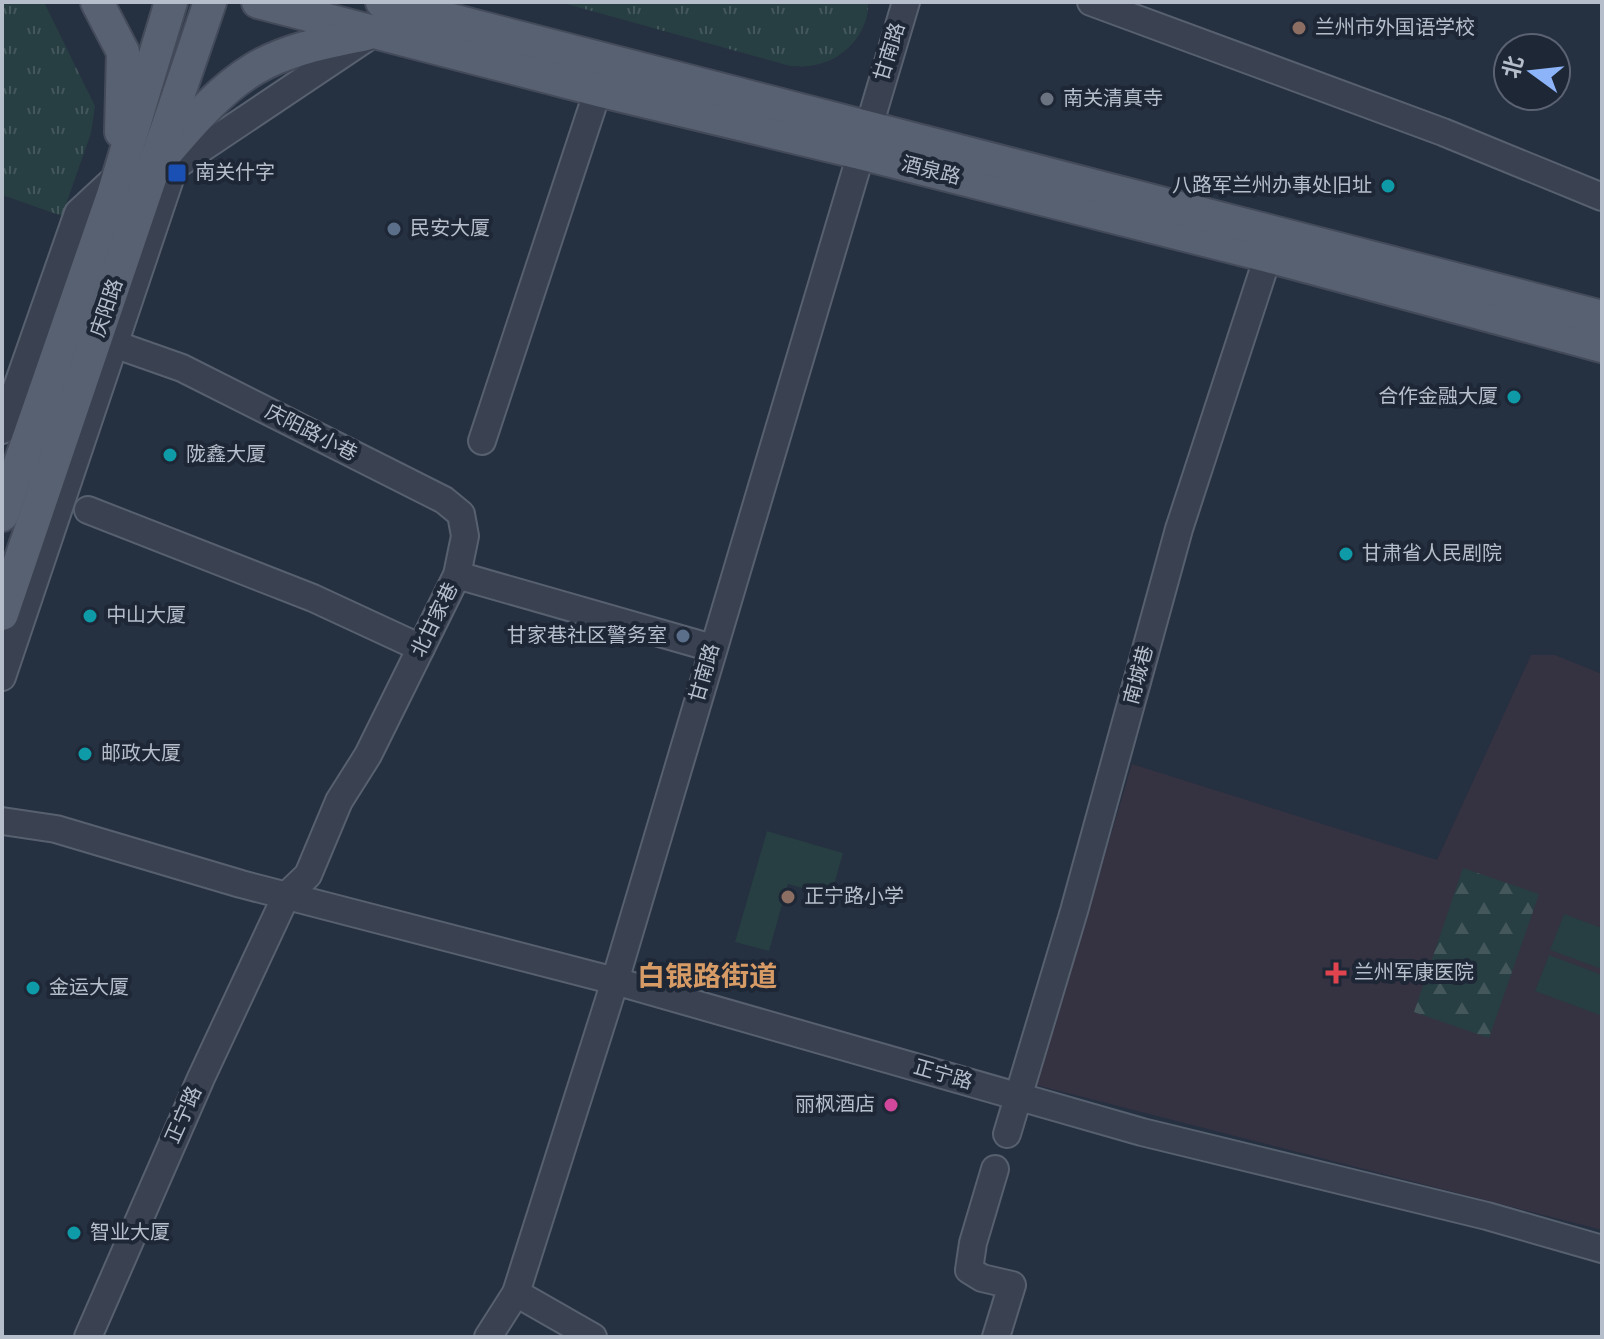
<svg xmlns="http://www.w3.org/2000/svg" width="1604" height="1339" viewBox="0 0 1604 1339" font-family="'Varela Round','Noto Sans SC',sans-serif">
<defs>
<pattern id="forest-firs" width="22" height="20" patternUnits="userSpaceOnUse" patternTransform="scale(2)"><rect width="22" height="20" fill="#273e42"/><path d="M5 1l3.5 6h-7zM16 11l3.5 6h-7z" fill="#44585c"/></pattern>
<pattern id="park-tufts" width="24" height="20" patternUnits="userSpaceOnUse" patternTransform="scale(2)"><rect width="24" height="20" fill="#273e42"/><path d="M3 7l-1-3M5 7V3M7 7l1-3M15 17l-1-3M17 17v-4M19 17l1-3" fill="none" stroke="#44585c"/></pattern>
</defs>
<rect width="100%" height="100%" fill="#253041"/>
<!-- medical -->
<path fill="#353242" d="M1531,655H1555L1602,674V1230L1036,1085L1132,764L1437,860Z"/>
<!-- green -->
<g fill="#273e42">
<path d="M767,831L843,853L831,896L788,884L769,951L735,942Z"/>
<path d="M1564,914L1602,928V969L1550,950Z"/>
<path d="M1549,955L1602,975V1016L1535,991Z"/>
</g>
<!-- forest -->
<path fill="url(#forest-firs)" d="M1463,868L1539,894L1489,1038L1414,1012Z"/>
<!-- park -->
<g fill="url(#park-tufts)">
<path d="M2,2H44L95,106L91,133L62,216L2,195Z"/>
<path d="M559,2H868C870,32 844,60 815,65C807,67 798,66 790,66Z"/>
</g>
<g fill="none" stroke-linecap="round" stroke-linejoin="round">
<!-- minor casing -->
<g stroke="#57606e" stroke-width="30">
<g id="minor">
<path d="M1091,2L1443,132L1602,197"/>
<path d="M174,167L371,35"/>
<path d="M2,430L78,213L120,174"/>
<path d="M482,441L598,90"/>
<path d="M88,510L313,598L421,648"/>
<path d="M457,575L712,648"/>
<path d="M2,677L174,167L183,134"/>
<path d="M2,821L56,829L241,884L615,981L1142,1132L1487,1216L1602,1249"/>
<path d="M1007,1134L1074,911L1179,529L1268,256"/>
<path d="M995,1169L973,1243L969,1270L982,1278L1012,1285L996,1337"/>
<path d="M516,1293L593,1337"/>
<path d="M88,1337L201,1078L286,896L308,875L339,801L368,755L457,575L465,536L461,514L444,500L182,368L97,338"/>
<path d="M488,1337L516,1293L615,981L906,2"/>
</g>
</g>
<!-- major casing -->
<g stroke="#434b5a" stroke-width="36">
<g id="major">
<path d="M97,2L123,52L121,132"/>
<path d="M258,2L598,90L860,153L1268,256L1602,346"/>
<path d="M382,2L1602,317"/>
<path d="M165,154C191,124 219,90 254,69C287,49 328,42 366,34"/>
<path d="M2,515L113,195L171,2"/>
<path d="M2,614L210,2"/>
</g>
</g>
<!-- minor -->
<use href="#minor" stroke="#3a4251" stroke-width="26"/>
<!-- major -->
<use href="#major" stroke="#586171" stroke-width="32"/>
</g>
<!-- markers -->
<g fill="#8d6e63" stroke="#1e2736" stroke-width="3">
<circle cx="1299" cy="28" r="8"/>
<circle cx="788" cy="897" r="8"/>
</g>
<circle fill="#6b7280" stroke="#1e2736" stroke-width="3" cx="1047" cy="99" r="8"/>
<rect fill="#1a4fb4" stroke="#1e2736" stroke-width="3" x="167" y="163" width="20" height="20" rx="4"/>
<g fill="#0f9aa8" stroke="#1e2736" stroke-width="3">
<circle cx="1388" cy="186" r="8"/>
<circle cx="1514" cy="397" r="8"/>
<circle cx="170" cy="455" r="8"/>
<circle cx="1346" cy="554" r="8"/>
<circle cx="90" cy="616" r="8"/>
<circle cx="85" cy="754" r="8"/>
<circle cx="33" cy="988" r="8"/>
<circle cx="74" cy="1233" r="8"/>
</g>
<g fill="#5c6f8a" stroke="#1e2736" stroke-width="3">
<circle cx="394" cy="229" r="8"/>
<circle cx="683" cy="636" r="8"/>
</g>
<path fill="#e0444e" stroke="#1e2736" stroke-width="3" d="M1332 961h8v8h8v8h-8v8h-8v-8h-8v-8h8z"/>
<circle fill="#d1479c" stroke="#1e2736" stroke-width="3" cx="891" cy="1105" r="8"/>
<g text-anchor="middle" dominant-baseline="central" stroke-width="8" stroke-linejoin="round" paint-order="stroke">
<!-- poi labels -->
<g font-size="20" fill="#b6becb" stroke="#1e2736" text-anchor="start">
<text x="1315" y="28">兰州市外国语学校</text>
<text x="1063" y="99">南关清真寺</text>
<text x="195" y="173">南关什字</text>
<text x="1372" y="186" text-anchor="end">八路军兰州办事处旧址</text>
<text x="410" y="229">民安大厦</text>
<text x="1498" y="397" text-anchor="end">合作金融大厦</text>
<text x="186" y="455">陇鑫大厦</text>
<text x="1362" y="554">甘肃省人民剧院</text>
<text x="106" y="616">中山大厦</text>
<text x="667" y="636" text-anchor="end">甘家巷社区警务室</text>
<text x="101" y="754">邮政大厦</text>
<text x="804" y="897">正宁路小学</text>
<text x="1354" y="973">兰州军康医院</text>
<text x="49" y="988">金运大厦</text>
<text x="875" y="1105" text-anchor="end">丽枫酒店</text>
<text x="90" y="1233">智业大厦</text>
</g>
<!-- street labels -->
<g font-size="20" fill="#b6becb" stroke="#1e2736">
<text transform="translate(890 52) rotate(-73)">甘南路</text>
<text transform="translate(931 171) rotate(14)">酒泉路</text>
<text transform="translate(107 308) rotate(-71)">庆阳路</text>
<text transform="translate(311 433) rotate(27)">庆阳路小巷</text>
<text transform="translate(435 620) rotate(-64)">北甘家巷</text>
<text transform="translate(705 673) rotate(-74)">甘南路</text>
<text transform="translate(1139 675) rotate(-75)">南城巷</text>
<text transform="translate(943 1075) rotate(16)">正宁路</text>
<text transform="translate(184 1115) rotate(-66)">正宁路</text>
</g>
<!-- district labels -->
<g font-size="28" font-weight="bold" fill="#d79b65" stroke="#1e2736">
<text x="707" y="977">白银路街道</text>
</g>
</g>
<!-- border -->
<rect width="1604" height="1339" fill="none" stroke="#b6becb" stroke-width="8"/>
<!-- north arrow -->
<g transform="translate(1532 72) rotate(285)"><circle r="38" fill="#1e2736" stroke="#5b6372" stroke-width="2"/>
<path d="M0-6L14 30L0 20L-14 30Z" fill="#8db3f9"/>
<text y="-12" font-size="22" font-weight="bold" text-anchor="middle" fill="#b6becb">北</text>
</g>
</svg>
